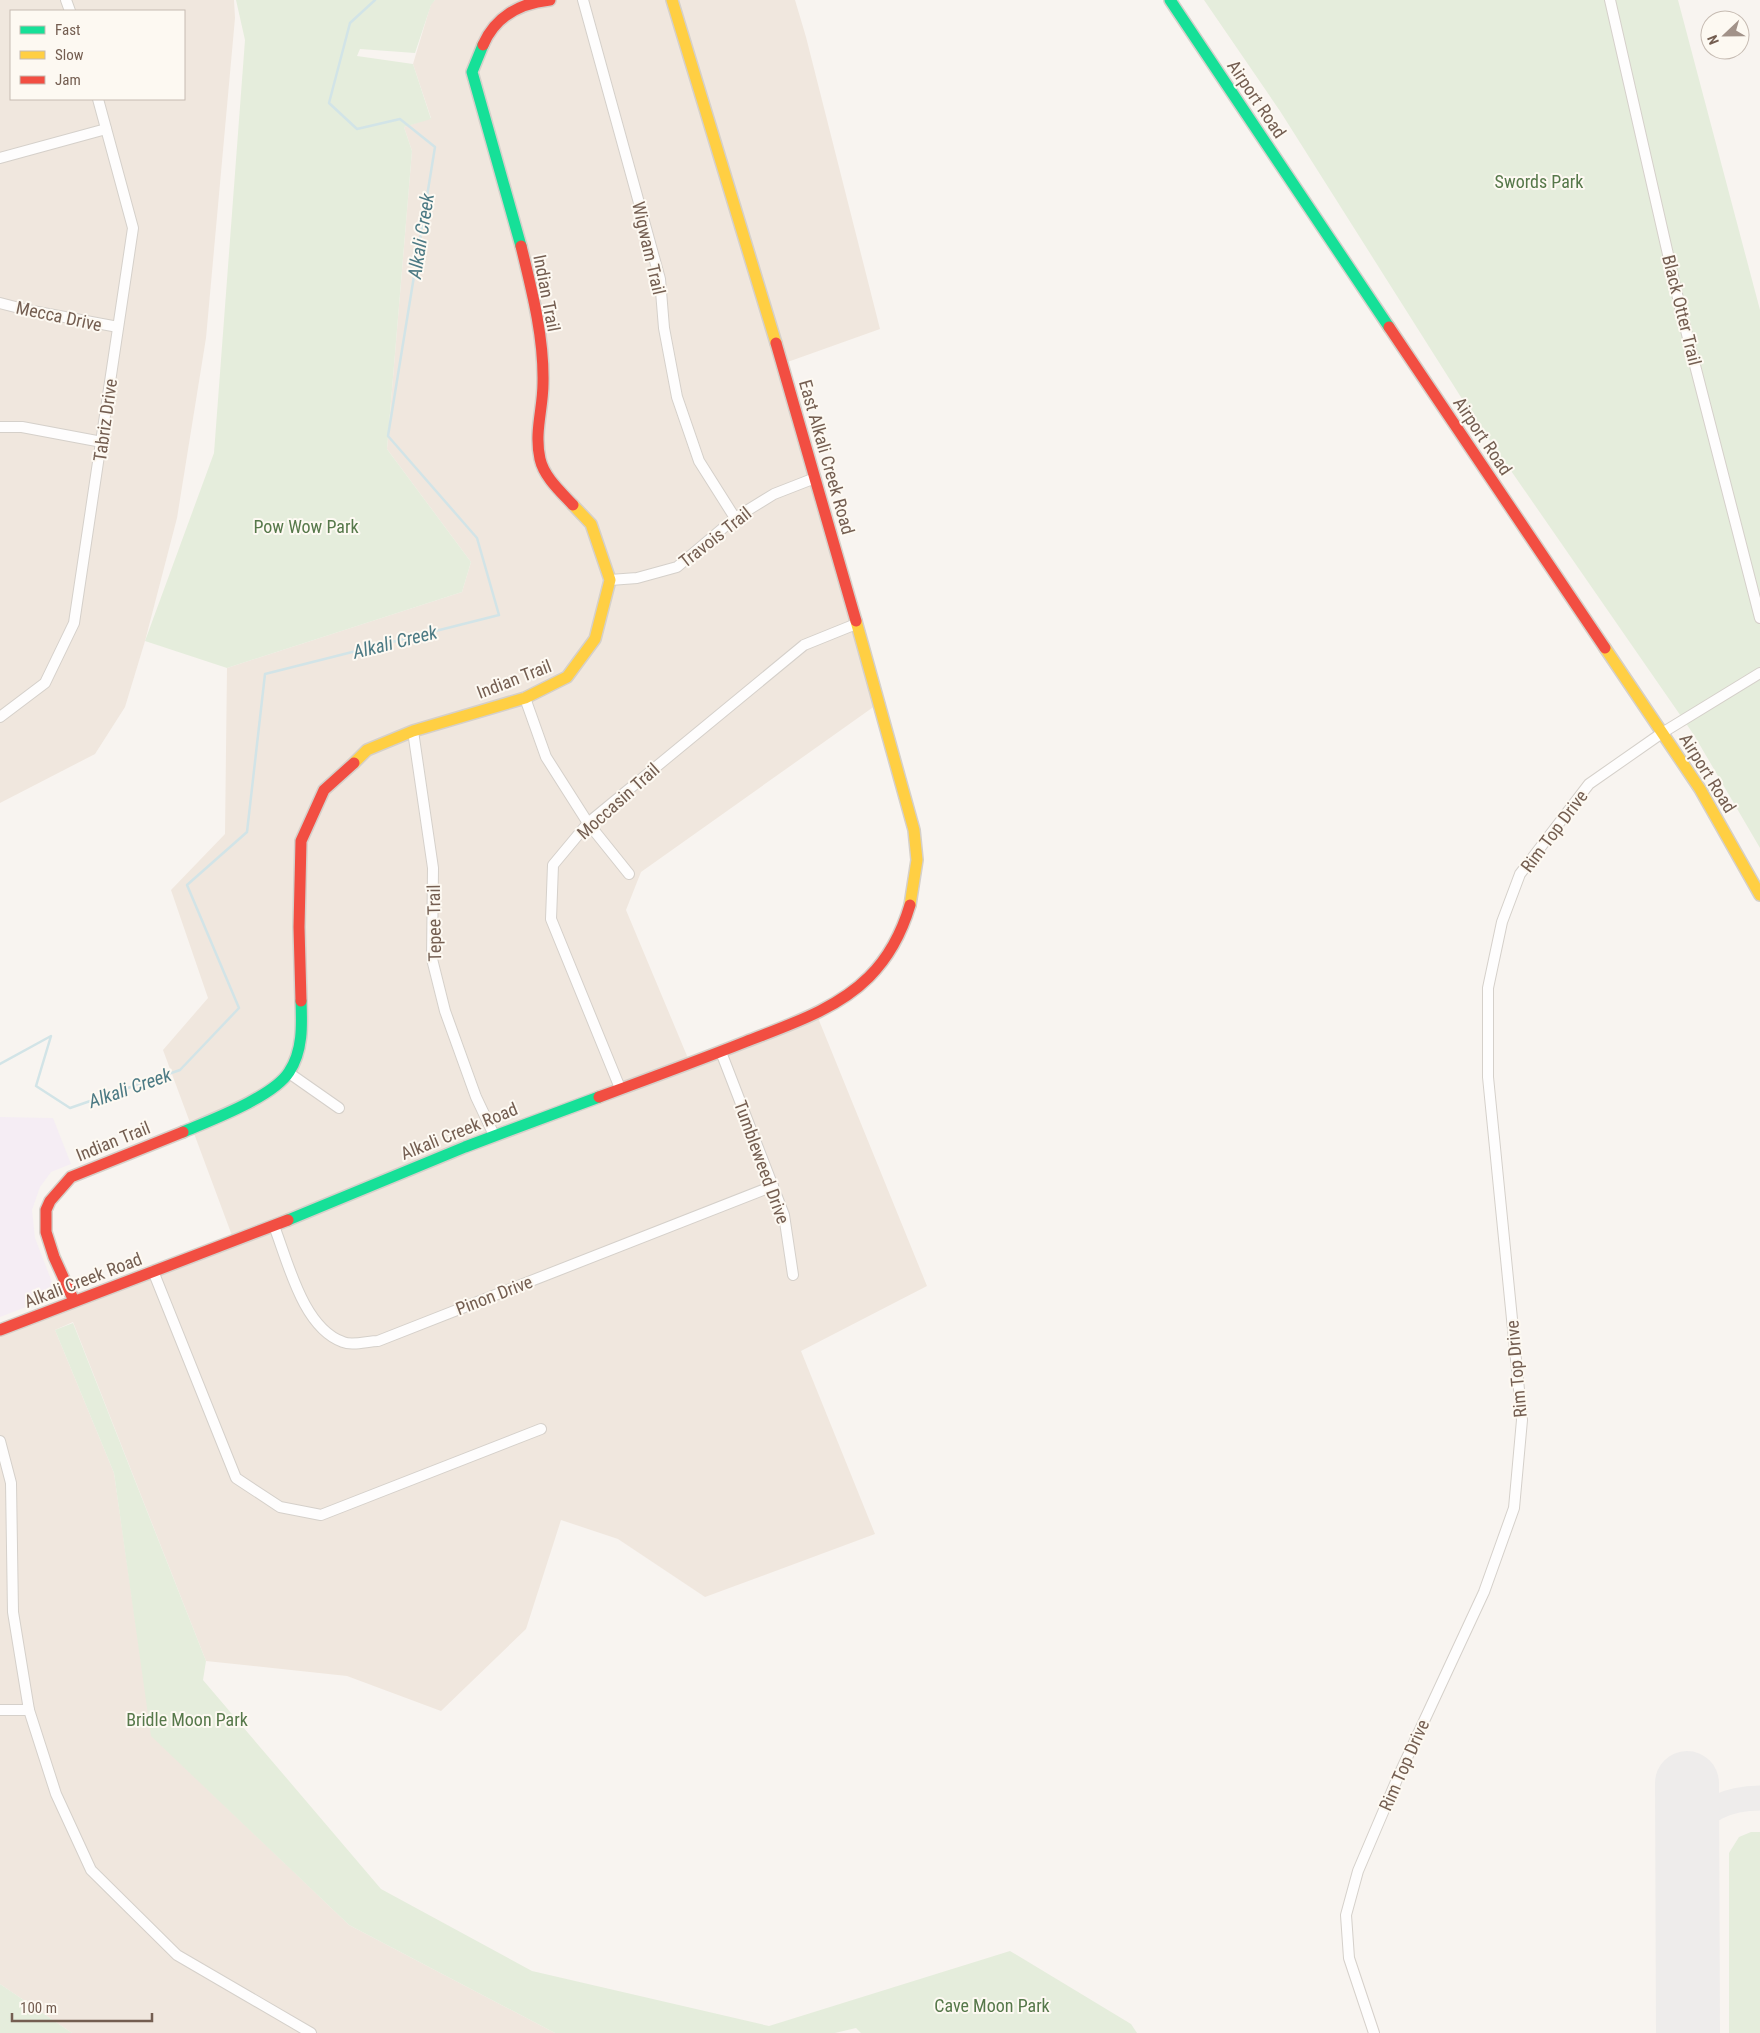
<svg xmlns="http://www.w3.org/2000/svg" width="1760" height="2033" viewBox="0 0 1760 2033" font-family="'Roboto Condensed',sans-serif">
<rect width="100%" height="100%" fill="#f8f4f0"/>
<!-- residential -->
<g fill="#f0e7de" fill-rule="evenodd">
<path d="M0,0H234L235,18L206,338L177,518L145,641L125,707L95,754L0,803ZM11,11H184V99H11Z"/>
<path d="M435,0H795L806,37L880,329L782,364L879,703L641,872L626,910L690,1063L816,1013L927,1286L801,1351L875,1534L705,1597L618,1539L561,1520L526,1629L441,1711L347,1676L206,1661L73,1322L55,1330L114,1473L152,1736L349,1925L555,2033H72L0,1984V1330L234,1241L163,1050L208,998L171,890L225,834L227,668L462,592L471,562L387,449L412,151L404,127L431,118L413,64L431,4Z"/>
</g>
<!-- education -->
<path fill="#f5edf4" d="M0,1117L53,1118L71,1164L51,1172L40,1187L32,1210L35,1238L57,1295L0,1317Z"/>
<!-- green -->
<g fill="#e5eddc">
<path d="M236,0H435L431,5L415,53L360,49L357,56L413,64L431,119L404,127L412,151L387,449L471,562L462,592L227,668L145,641L214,453L245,40Z"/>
<path d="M1204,0H1678L1760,310V848L1694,735L1471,413L1280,111Z"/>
<path d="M73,1323L206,1661L203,1680L381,1889L532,1971L769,2026L1010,1951L1131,2024L1137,2033H861L856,2028L835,2033H555L349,1925L151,1736L114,1473L55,1330Z"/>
<path d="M1751,1832H1760V2033H1729V1853L1739,1837Z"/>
<path d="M0,1984L72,2033H0Z"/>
</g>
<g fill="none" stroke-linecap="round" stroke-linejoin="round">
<!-- stream -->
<path stroke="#d2e4e7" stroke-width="2.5" d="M0,1064L51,1036L36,1086L70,1108L180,1070L239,1008L187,885L247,832L265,674L499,615L477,538L388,436L435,147L400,119L357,129L329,103L350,23L375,0"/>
<!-- taxiway -->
<path stroke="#eeeceb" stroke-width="25" d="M1687,1839C1699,1809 1730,1798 1760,1798"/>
<!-- runway -->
<path stroke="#eeeceb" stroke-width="64" d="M1687,1783L1688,2033"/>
<!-- street casing -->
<g stroke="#d5d0ca" stroke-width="12">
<g id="street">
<path d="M66,0L70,11"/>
<path d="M583,0L660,279L664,328L677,397L699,461L735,518"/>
<path d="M1610,0L1680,307L1760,618"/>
<path d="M0,158L106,129"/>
<path d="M0,303L27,310L118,327"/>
<path d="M0,427H22L102,442"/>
<path d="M610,580L637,578L677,567L735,518L774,494L815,478"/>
<path d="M525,698L546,757L588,823L629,874"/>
<path d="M0,717L45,683L74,623L133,228L98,99"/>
<path d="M413,731L433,868L432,959L445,1011L476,1097L494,1135"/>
<path d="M721,1052L784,1215L793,1275"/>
<path d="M289,1073L339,1108"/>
<path d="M620,1088L551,919L553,865L588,823L804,645L856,624"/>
<path d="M274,1226C288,1262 303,1328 343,1342C352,1346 368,1341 378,1341L773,1186"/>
<path d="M153,1271L236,1478L280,1507L321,1515L541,1429"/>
<path d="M0,1441L11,1483L13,1612L29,1710L56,1794L91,1870L177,1955L311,2033"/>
<path d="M0,1710H29"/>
<path d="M1374,2033L1349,1958L1346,1915L1358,1871L1398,1777L1484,1592L1514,1508L1522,1420L1488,1077V988L1502,922L1520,874L1589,784L1662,733L1760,673"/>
</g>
</g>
<!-- fast casing -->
<g stroke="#d5d0ca" stroke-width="14">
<g id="fast">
<path d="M1170,0L1389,327"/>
<path d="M483,45L472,72L521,246"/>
<path d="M183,1132C211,1120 273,1097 289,1072C303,1051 302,1025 301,1001"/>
<path d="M288,1220L465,1147L599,1097"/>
</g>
</g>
<!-- slow casing -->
<g stroke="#d5d0ca" stroke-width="14">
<g id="slow">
<path d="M672,0L776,343"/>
<path d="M856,621L914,830L917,860L910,905"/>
<path d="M1605,648L1700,789L1760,895"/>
<path d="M354,763L367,750L413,731L525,698L567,677L595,639L610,580L591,524L573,505"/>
</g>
</g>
<!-- jam casing -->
<g stroke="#d5d0ca" stroke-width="14">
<g id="jam">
<path d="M483,45C495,17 520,3 550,0"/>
<path d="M521,246C532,291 544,337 543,383C543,409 534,432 540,459C544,477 561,492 573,505"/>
<path d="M1389,327L1605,648"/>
<path d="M776,343L856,621"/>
<path d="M301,1001L299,927L301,841L324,790L354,763"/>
<path d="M599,1097C648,1079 697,1061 745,1042C788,1025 836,1010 869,977C889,957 902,932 910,905"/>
<path d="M74,1301L54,1257L46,1232V1210L50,1201L71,1177L183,1132"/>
<path d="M0,1330L288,1220"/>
</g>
</g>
<!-- street -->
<use href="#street" stroke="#fefdfd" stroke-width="10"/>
<!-- fast -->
<use href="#fast" stroke="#16e098" stroke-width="11"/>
<!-- slow -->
<use href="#slow" stroke="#ffcf43" stroke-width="11"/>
<!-- jam -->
<use href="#jam" stroke="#f24e42" stroke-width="11"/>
</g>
<g text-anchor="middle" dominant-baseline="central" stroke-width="4" stroke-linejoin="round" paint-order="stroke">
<!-- street labels -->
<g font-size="18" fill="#745e51" stroke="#fdf9f2">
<text transform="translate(1257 99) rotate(56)">Airport Road</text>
<text transform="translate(649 248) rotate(77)">Wigwam Trail</text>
<text transform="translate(547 293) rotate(79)">Indian Trail</text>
<text transform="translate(1682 310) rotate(76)">Black Otter Trail</text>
<text transform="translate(59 316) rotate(12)">Mecca Drive</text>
<text transform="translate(105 420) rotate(-82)">Tabriz Drive</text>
<text transform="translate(1483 436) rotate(56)">Airport Road</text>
<text transform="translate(827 457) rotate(74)">East Alkali Creek Road</text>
<text transform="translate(715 537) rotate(-38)">Travois Trail</text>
<text transform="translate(514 679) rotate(-21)">Indian Trail</text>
<text transform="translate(1708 773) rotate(58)">Airport Road</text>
<text transform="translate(618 801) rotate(-42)">Moccasin Trail</text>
<text transform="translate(1554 831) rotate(-53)">Rim Top Drive</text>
<text transform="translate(434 923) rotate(-91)">Tepee Trail</text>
<text transform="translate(459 1131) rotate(-22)">Alkali Creek Road</text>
<text transform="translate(113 1141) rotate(-22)">Indian Trail</text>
<text transform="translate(762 1162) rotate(70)">Tumbleweed Drive</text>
<text transform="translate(83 1280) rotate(-21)">Alkali Creek Road</text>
<text transform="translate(494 1295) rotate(-21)">Pinon Drive</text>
<text transform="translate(1516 1369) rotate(-95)">Rim Top Drive</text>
<text transform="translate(1404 1765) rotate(-66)">Rim Top Drive</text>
</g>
<!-- park labels -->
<g font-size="18" fill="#56784a" stroke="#fdf9f2">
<text x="1539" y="181">Swords Park</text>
<text x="306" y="526">Pow Wow Park</text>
<text x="187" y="1719">Bridle Moon Park</text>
<text x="992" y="2005">Cave Moon Park</text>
</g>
<!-- water labels -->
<g font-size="19" font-style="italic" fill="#4c7a84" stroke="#fdf9f2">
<text transform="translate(421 236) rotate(-81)">Alkali Creek</text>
<text transform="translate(395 642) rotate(-14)">Alkali Creek</text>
<text transform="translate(130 1088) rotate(-19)">Alkali Creek</text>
</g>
</g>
<!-- legend -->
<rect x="10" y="10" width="175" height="90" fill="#fdf9f2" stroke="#c6bbb2"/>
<rect x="20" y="26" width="25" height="8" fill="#16e098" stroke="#c6bbb2"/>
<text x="55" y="35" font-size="15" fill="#745e51">Fast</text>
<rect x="20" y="51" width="25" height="8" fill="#ffcf43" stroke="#c6bbb2"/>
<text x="55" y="60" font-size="15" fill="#745e51">Slow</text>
<rect x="20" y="76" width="25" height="8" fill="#f24e42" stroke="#c6bbb2"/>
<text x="55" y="85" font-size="15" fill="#745e51">Jam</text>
<!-- north arrow -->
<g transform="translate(1725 35) rotate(248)"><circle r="24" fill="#fdf9f2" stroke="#c6bbb2"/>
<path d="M0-4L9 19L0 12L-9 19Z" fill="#a29289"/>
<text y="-8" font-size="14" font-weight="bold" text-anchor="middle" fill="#745e51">N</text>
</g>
<!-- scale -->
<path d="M12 2013v8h140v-8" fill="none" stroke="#745e51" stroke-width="2.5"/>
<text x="20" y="2013" font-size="15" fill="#745e51" stroke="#fdf9f2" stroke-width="4" paint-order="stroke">100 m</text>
</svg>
